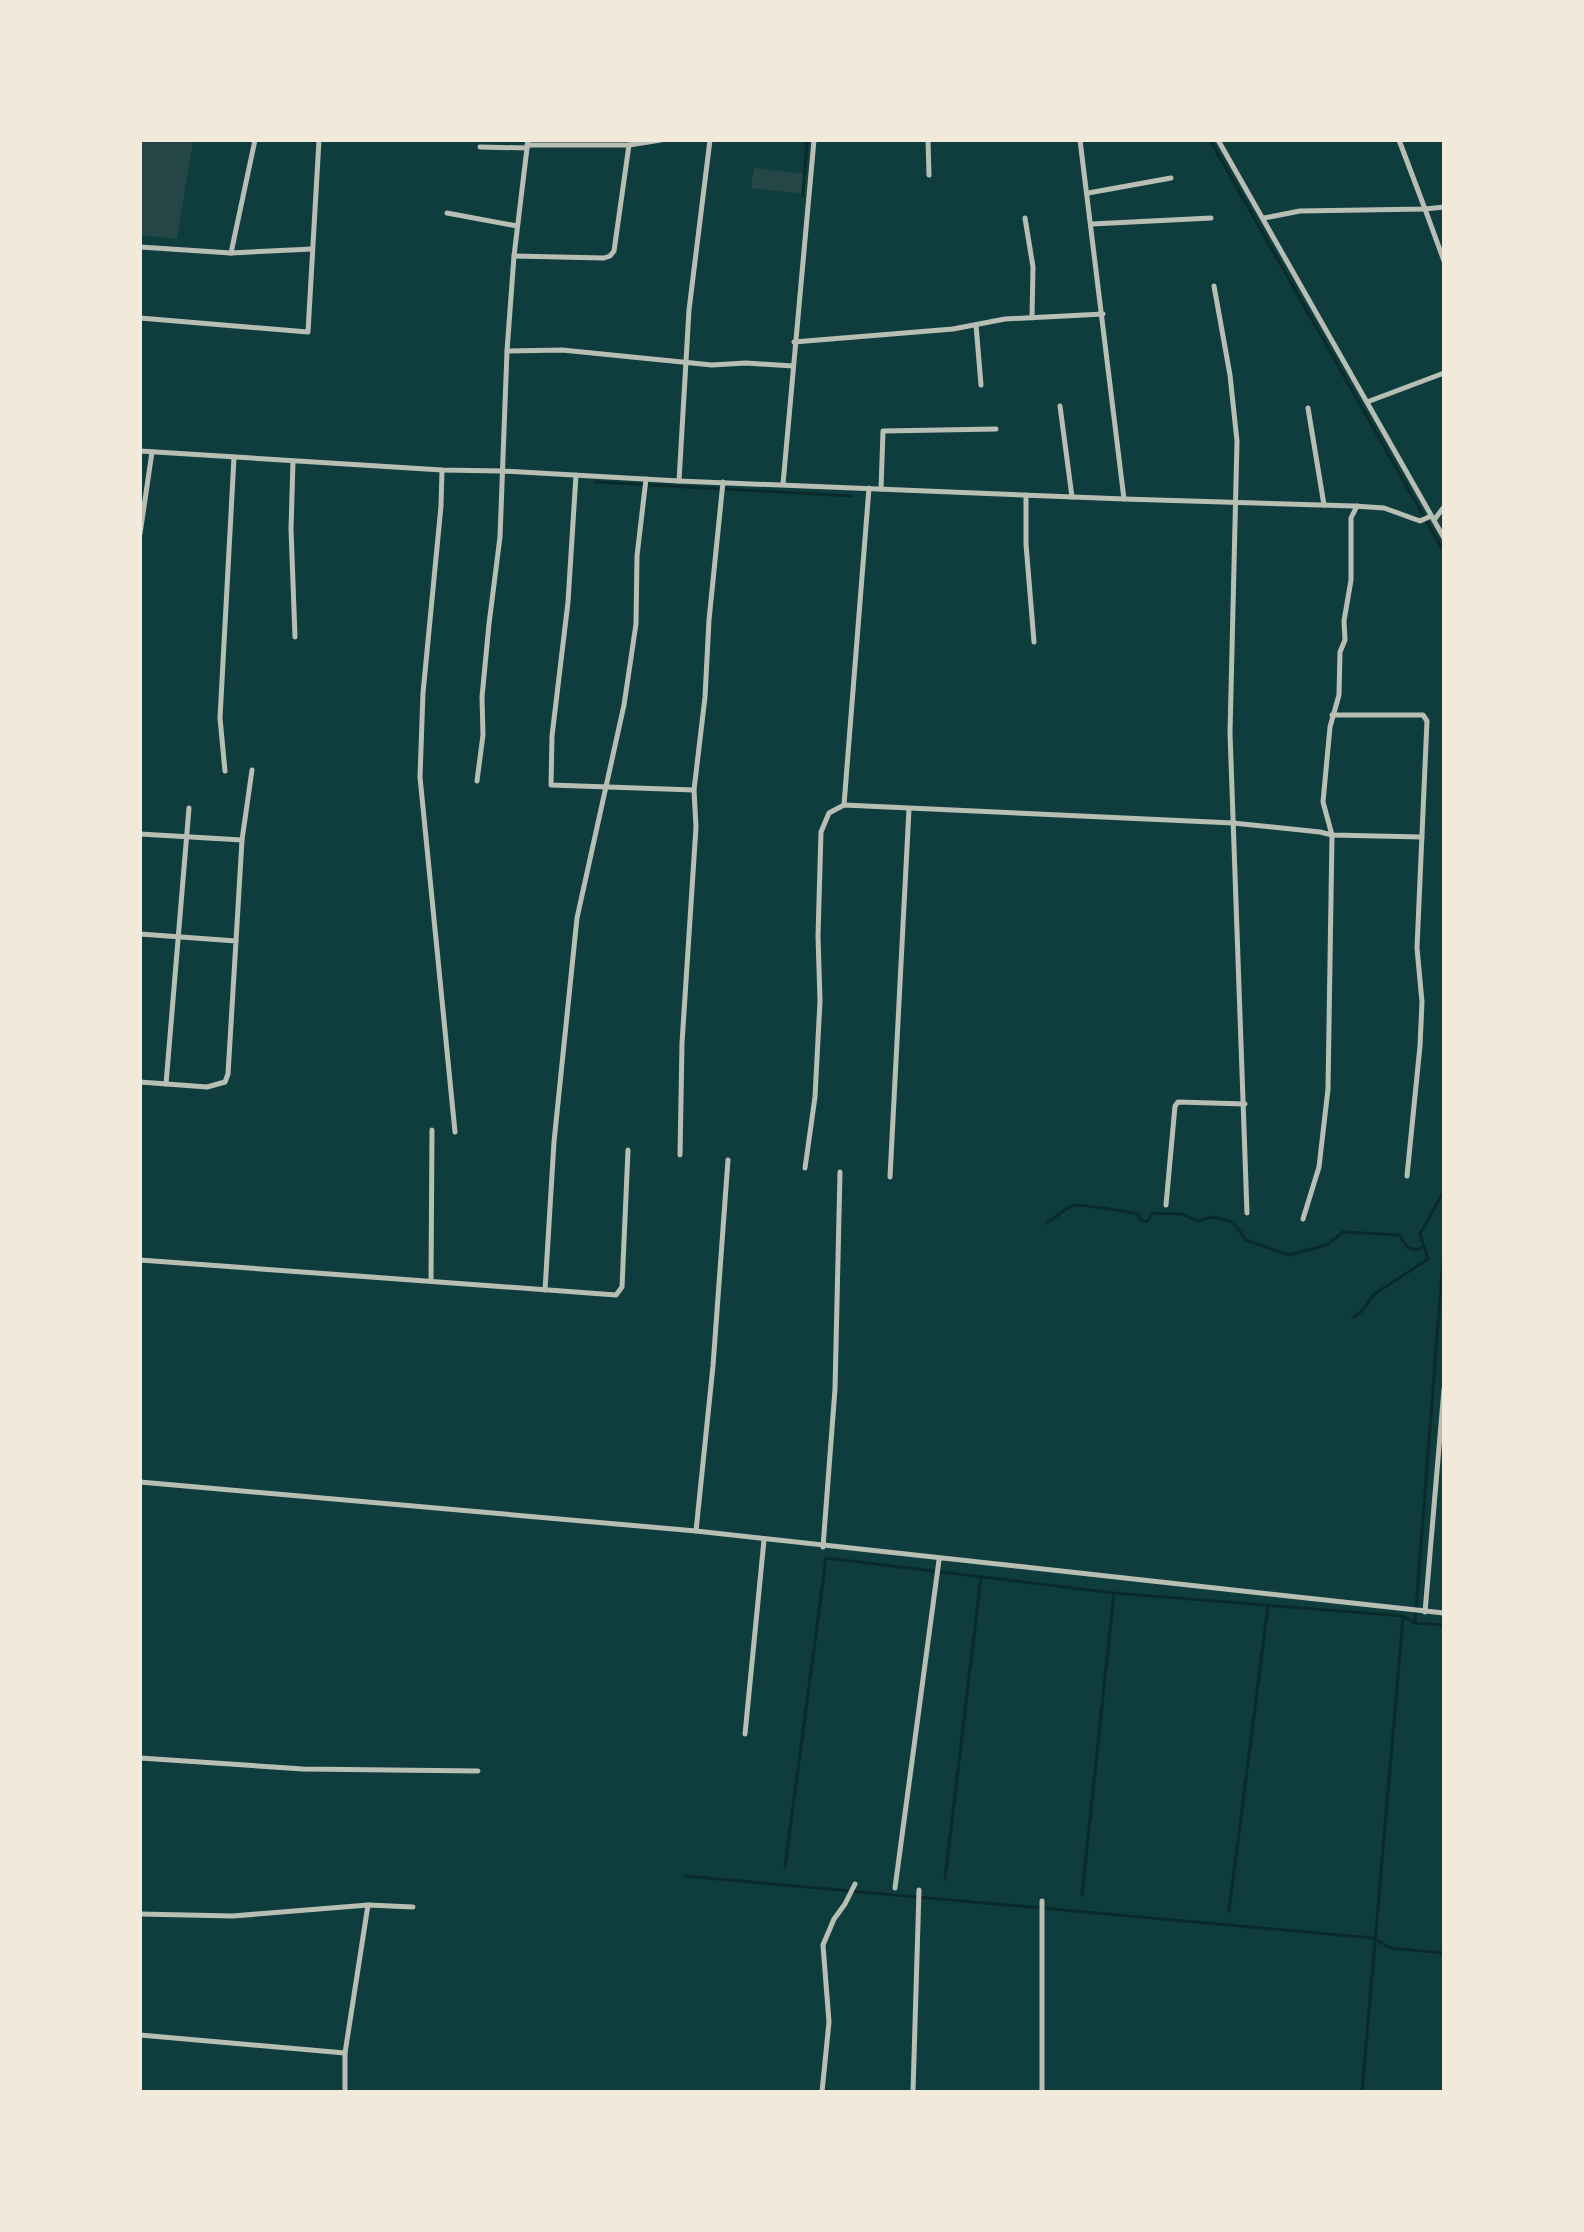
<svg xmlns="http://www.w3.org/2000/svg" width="1584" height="2232" viewBox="0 0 1584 2232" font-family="'Nunito Sans',sans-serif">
<rect width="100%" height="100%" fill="#0f3d3e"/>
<!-- green -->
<g fill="#244646">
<path d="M140,140H193L177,239L140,235Z"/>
<path d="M754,168L807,174L806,194L751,188Z"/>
</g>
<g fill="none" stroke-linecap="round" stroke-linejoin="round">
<!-- stream -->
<g stroke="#0a2a2b" stroke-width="3">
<path d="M1210,140L1444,552"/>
<path d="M803,195L807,142"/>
<path d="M595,482L852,496"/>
<path d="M1046,1223C1055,1218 1065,1208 1074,1205C1080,1204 1129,1212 1138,1214L1142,1221L1147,1222L1152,1213L1182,1214L1197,1221L1213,1217L1233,1222L1246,1240L1289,1255L1327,1245L1343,1232L1399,1235L1408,1248L1417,1250L1424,1246"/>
<path d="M1353,1318L1364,1309L1373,1295L1428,1259L1420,1234L1444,1191"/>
<path d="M1415,1623L1444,1247"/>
<path d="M785,1867L826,1558L1114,1593L1403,1616L1415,1623L1444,1625"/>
<path d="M685,1876L1373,1938L1391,1948L1444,1953"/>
<path d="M945,1879L981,1577"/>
<path d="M1082,1895L1114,1593"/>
<path d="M1229,1911L1268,1606"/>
<path d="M1362,2092L1403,1618"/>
</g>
<!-- minor -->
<g stroke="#b8beb3" stroke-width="5">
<path d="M928,140L929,175"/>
<path d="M1080,140L1124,499"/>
<path d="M1218,140L1444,538"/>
<path d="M527,145H629L661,140"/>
<path d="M480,147L527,148"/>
<path d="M1088,193L1171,178"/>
<path d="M1444,207L1425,209L1444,261"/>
<path d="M447,213L517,226"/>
<path d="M1025,218L1033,267L1032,318"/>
<path d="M1264,218L1300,211L1425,209L1399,140"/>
<path d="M1092,224L1211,218"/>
<path d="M140,247L231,253L312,249"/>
<path d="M231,253L255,140"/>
<path d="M514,256L604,258L610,256L614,251L629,145"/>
<path d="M1214,286L1230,375L1237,441L1230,733L1247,1213"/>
<path d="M140,318L308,332L319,140"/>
<path d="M976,325L981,385"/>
<path d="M794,342L953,329L1005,319L1103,314"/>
<path d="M507,351L562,350L712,365L746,363L793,366"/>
<path d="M1367,402L1444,373"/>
<path d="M1060,406L1072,497"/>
<path d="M1308,408L1324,505"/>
<path d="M140,451L442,470L502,471L679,481L1124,499L1354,506L1384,508L1420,521L1431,516"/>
<path d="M293,461L291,529L295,637"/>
<path d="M442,470L441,506L423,693L420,777L455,1132"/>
<path d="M576,475L568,602L552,736L551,785L694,790"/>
<path d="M679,481L689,310L710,140"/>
<path d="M783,484L814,140"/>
<path d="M881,489L883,431L996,429"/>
<path d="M1026,495V544L1034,642"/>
<path d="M1434,520L1444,507"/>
<path d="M140,534L152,452"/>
<path d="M1332,715H1423L1427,721L1417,948L1422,1002L1420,1046L1407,1176"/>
<path d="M225,771L220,718L234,457"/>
<path d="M477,781L483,735L482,697L489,624L500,537L507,351L514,256L528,140"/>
<path d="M844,805L869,488"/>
<path d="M140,834L242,840L236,941"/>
<path d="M242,840L252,770"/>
<path d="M140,934L236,941L228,1074L225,1082L207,1087L140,1082"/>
<path d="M166,1084L189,808"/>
<path d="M680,1155L682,1043L696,827L694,790L705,697L709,620L723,482"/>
<path d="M805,1168L815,1097L820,1001L818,936L821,832L829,813L844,805L1233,823L1320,832L1332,835L1422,837"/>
<path d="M890,1177L909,809"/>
<path d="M1166,1205L1175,1106L1178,1102L1245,1104"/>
<path d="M1303,1219L1319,1167L1328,1089L1332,835L1323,802L1330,727L1339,695L1340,652L1345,640L1344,621L1351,580V518L1357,506"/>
<path d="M140,1260L616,1295L622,1287L628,1150"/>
<path d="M431,1281L432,1130"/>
<path d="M545,1290L554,1142L577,918L624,705L636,624L637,556L646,479"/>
<path d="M140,1482L696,1531L1444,1613"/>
<path d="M696,1531L713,1366L728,1160"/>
<path d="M823,1547L835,1389L840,1172"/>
<path d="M1425,1612L1444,1389"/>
<path d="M745,1734L764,1540"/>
<path d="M140,1758L303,1769L478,1771"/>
<path d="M895,1888L939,1560"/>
<path d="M1042,1901V2092"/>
<path d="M140,1914L233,1916L368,1905L413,1907"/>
<path d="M140,2035L345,2053"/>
<path d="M345,2092V2053L368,1905"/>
<path d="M822,2092L829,2022L823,1945L834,1919L845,1904L855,1884"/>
<path d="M913,2092L919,1890"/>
</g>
</g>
<!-- border -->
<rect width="1584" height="2232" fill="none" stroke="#f1e9da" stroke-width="284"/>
</svg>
